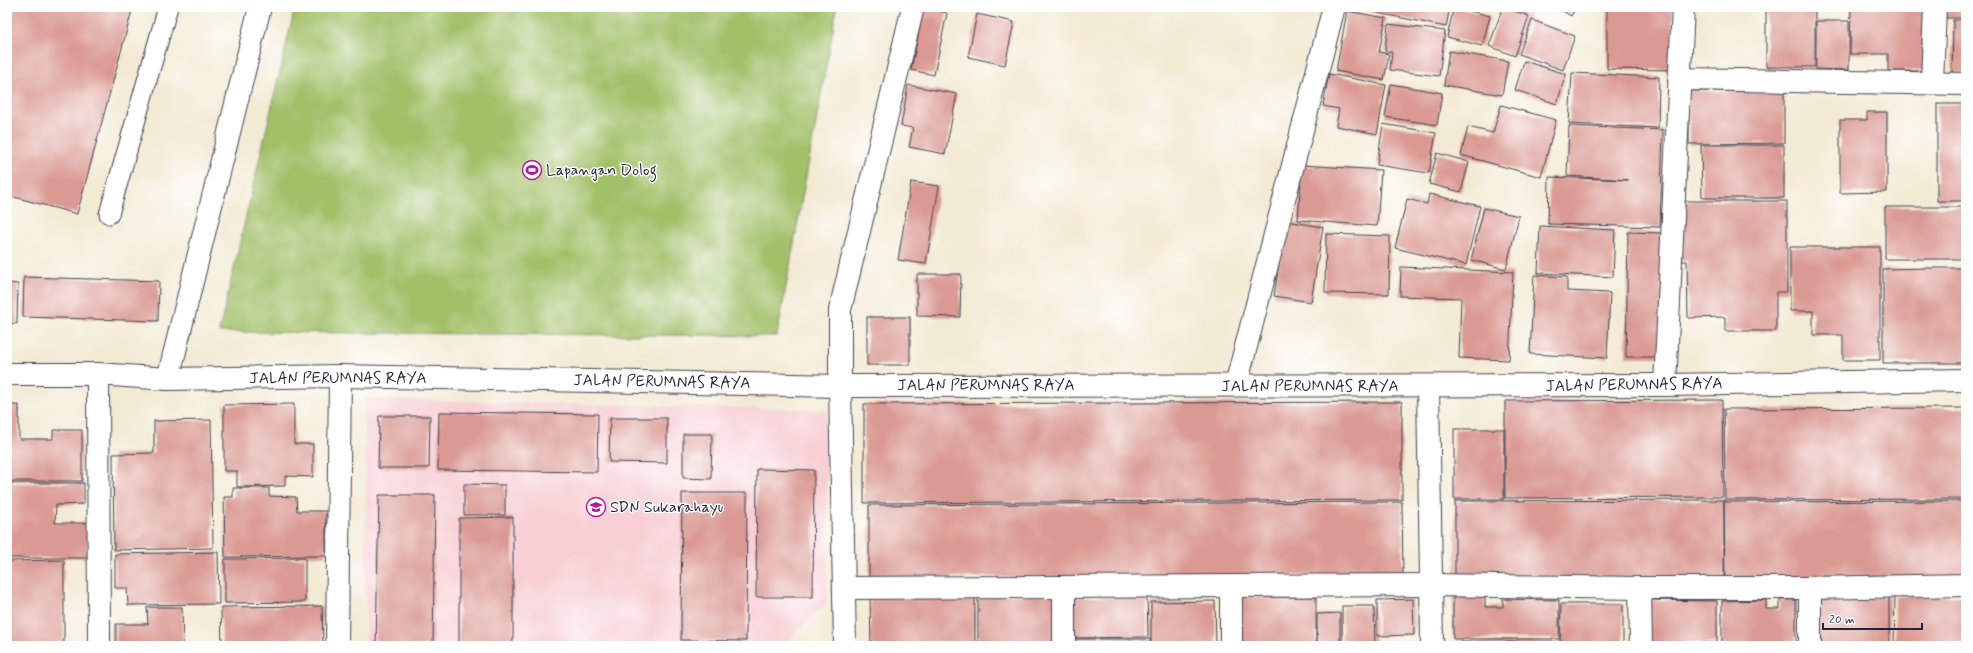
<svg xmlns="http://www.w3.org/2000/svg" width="1973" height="653" viewBox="0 0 1973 653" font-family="Mynerve,sans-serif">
<rect width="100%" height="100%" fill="#fff"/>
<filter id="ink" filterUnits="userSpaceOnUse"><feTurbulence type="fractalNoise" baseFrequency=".025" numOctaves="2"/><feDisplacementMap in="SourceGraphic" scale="8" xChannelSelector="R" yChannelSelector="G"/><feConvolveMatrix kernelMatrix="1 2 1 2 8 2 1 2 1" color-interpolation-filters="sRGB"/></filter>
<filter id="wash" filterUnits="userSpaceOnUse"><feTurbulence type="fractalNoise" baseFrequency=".012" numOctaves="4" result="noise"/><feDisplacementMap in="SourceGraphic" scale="16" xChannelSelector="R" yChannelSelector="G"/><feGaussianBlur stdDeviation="0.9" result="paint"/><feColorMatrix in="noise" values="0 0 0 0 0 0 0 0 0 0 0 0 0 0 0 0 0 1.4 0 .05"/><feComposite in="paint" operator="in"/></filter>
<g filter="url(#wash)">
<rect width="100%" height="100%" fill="#f3ead4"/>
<!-- built -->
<path fill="#f7cfd4" d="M365,399L827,410V603L782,646H366Z"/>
<!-- green -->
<path fill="#a1c067" stroke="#627151" d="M295,7H837L777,336L219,332Z"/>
<g id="blocks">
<!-- building -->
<g fill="#da9992">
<path d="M7,7H133L77,214L7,195Z"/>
<path d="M1349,7H1450L1446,27Z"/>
<path d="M1454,7L1490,16L1482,46L1447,37Z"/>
<path d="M1503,7L1529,16L1515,56L1489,46Z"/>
<path d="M1556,7H1576L1571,16Z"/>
<path d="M1607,7H1673L1672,70L1607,69Z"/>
<path d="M1766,7L1815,8V67H1766Z"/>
<path d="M1851,7H1927V71H1888V54H1850Z"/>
<rect x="1946" y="7" width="20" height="11"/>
<path d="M924,8L947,13L934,75L911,70Z"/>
<path d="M1347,11L1386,18L1379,52L1389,54L1384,80L1336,71Z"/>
<path d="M977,14L1014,22L1005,65L968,57Z"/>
<path d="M1532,20L1575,36L1563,70L1519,54Z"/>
<path d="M1953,20H1966V78H1952Z"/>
<path d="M1816,21H1849V70L1816,69Z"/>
<path d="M1388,24L1445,31L1439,76L1390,70L1392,52L1385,51Z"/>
<path d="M1449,51L1508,61L1502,95L1444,85Z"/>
<path d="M1524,61L1566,74L1557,104L1515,90Z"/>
<path d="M1572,73L1659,77L1658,128L1569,124Z"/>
<path d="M1329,74L1386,85L1377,134L1336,126L1339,109L1323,106Z"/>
<path d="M1391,84L1442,93L1437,125L1385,117Z"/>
<path d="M908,85L957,94L945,154L909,147L913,128L901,126Z"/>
<path d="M1689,91H1784V143L1689,144Z"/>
<rect x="1937" y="104" width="29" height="97"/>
<path d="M1501,105L1556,120L1541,177L1461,155L1468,127L1493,133Z"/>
<path d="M1867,112H1887V192L1840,193V120H1867Z"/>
<path d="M1383,124L1436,133L1429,173L1377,165Z"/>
<path d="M1569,126L1663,130L1660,227L1548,224L1549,177L1628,180L1567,176Z"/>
<path d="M1701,145H1784V198H1702Z"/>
<path d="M1437,153L1469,162L1461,192L1429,184Z"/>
<path d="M1302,165L1381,170L1377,226L1298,220Z"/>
<path d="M911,182L939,186L926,264L898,260Z"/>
<path d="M1429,194L1480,206L1466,265L1395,248L1407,199L1427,204Z"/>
<path d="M1678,201H1787V292H1776V331H1725V317L1688,318L1687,261H1678Z"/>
<rect x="1885" y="207" width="81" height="52"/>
<path d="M1484,208L1519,216L1506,269L1471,260Z"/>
<path d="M1286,221L1323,227L1311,302L1274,296Z"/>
<path d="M1540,226L1615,230L1613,277L1538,273Z"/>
<path d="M1628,232L1664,233L1663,357H1626Z"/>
<path d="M1326,234L1390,236L1389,294L1325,293Z"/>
<path d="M1790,247H1880V360H1843V335H1813V311H1790Z"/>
<path d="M1401,267L1513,272L1509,360L1459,358L1461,298L1400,296Z"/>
<path d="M1930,268H1966V363H1883V269Z"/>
<path d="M917,274H961L960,317L917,316Z"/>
<path d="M1534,275L1567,277V291L1610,293L1607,358L1530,354Z"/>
<path d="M24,277L159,281L158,321L23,317Z"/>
<path d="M7,283L18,284L17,324L7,323Z"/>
<rect x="867" y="317" width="43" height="48"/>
<path d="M1722,400L1723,497L1505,498V401Z"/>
<path d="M1402,402V500L864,503V404Z"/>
<path d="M294,404V444H313V477L285,476V486L237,487V471H224V405Z"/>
<path d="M7,405H19V439H53V430H82V481H7Z"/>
<path d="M1966,408V499L1725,500L1724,409Z"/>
<path d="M439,412L598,414L597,472L438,470Z"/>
<path d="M379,416H430L429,468H378Z"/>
<path d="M610,418H667V463L609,462Z"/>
<path d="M211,420L213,548L114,550L113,454L154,453V421Z"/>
<rect x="1454" y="429" width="50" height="70"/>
<path d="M683,434H712L711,479L683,478Z"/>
<path d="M757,469L814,470L813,597H756Z"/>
<path d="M7,483H84V504L56,505L55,523H88V558H7Z"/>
<path d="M464,484L505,485V515H464Z"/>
<path d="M233,488H269V496L296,497L297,511H326V556L225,557L224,497H233Z"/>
<path d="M682,493H747L746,641L681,640Z"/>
<path d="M379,495H435L433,646H376Z"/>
<path d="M1724,500V578L1455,579V501Z"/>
<path d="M1966,501V580L1725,581L1724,502Z"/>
<path d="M1402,502L1403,575L869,578V505Z"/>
<path d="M513,517V646H459V518Z"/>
<path d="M218,552L219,604L128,605L127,588H115V554Z"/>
<path d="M305,558V602L225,603V559Z"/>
<path d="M64,560V646H7V561Z"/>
<rect x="978" y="595" width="77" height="51"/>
<path d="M1453,595L1485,596V607H1503V599L1559,600V639H1453Z"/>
<path d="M1147,596L1148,637L1073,638V597Z"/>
<path d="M1818,596L1889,597V646H1817Z"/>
<path d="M1895,596H1966V646H1894Z"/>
<path d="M975,597V646H871L870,598Z"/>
<path d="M1242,597H1316V646H1241Z"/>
<path d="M1413,599L1414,635L1377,636V600Z"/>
<path d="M1649,600L1717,601V643H1649Z"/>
<path d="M1766,600V609H1780V600H1796V646H1722V601Z"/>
<path d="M1215,601L1216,646H1151V602Z"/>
<path d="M1561,604H1623V646H1560Z"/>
<path d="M322,606L323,646H222L221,607Z"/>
<path d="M1342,606H1374L1375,645H1342Z"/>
<path d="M147,607H182L183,646H116V624H148Z"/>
<path d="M1340,613V646H1317V614Z"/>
<rect x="1072" y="639" width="78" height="7"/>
<rect x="1457" y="642" width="98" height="4"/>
<path d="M1415,644V646H1376V645Z"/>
</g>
</g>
</g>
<g filter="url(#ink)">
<use href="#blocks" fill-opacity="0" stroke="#414052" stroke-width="1"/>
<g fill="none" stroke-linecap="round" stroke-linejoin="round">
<!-- lane casing -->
<g stroke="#414052" stroke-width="21">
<path id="lane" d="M109,214L168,7"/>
</g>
<!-- street casing -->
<g stroke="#414052" stroke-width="24">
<g id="street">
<path d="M1679,79L1966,84"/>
<path d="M1932,83L1935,7"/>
<path d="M7,374H98L168,379L340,376L840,386L1665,385L1966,380"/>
<path d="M98,374L99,646"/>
<path d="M168,379L260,7"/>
<path d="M1236,385L1334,7"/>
<path d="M1665,385L1683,7"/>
<path d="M1428,386L1432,646"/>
<path d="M1231,586V646"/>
<path d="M1064,587V646"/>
<path d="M844,588L1431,585L1640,588H1810L1966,585"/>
<path d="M1640,588L1641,646"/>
<path d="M337,646L340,376"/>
<path d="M845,646L840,386V310L913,7"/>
<path d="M1810,646V588"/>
</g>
</g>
<!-- lane -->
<use href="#lane" stroke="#fff" stroke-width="19"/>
<!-- street -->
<use href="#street" stroke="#fff" stroke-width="22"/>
</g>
</g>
<!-- icons -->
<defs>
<g id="stadium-ring" transform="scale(1)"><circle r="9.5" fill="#fff" stroke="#b5179e" stroke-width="1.5"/><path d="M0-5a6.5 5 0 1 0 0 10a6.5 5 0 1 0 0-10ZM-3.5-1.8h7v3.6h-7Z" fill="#b5179e"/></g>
<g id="school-ring" transform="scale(1)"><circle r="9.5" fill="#fff" stroke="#b5179e" stroke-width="1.5"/><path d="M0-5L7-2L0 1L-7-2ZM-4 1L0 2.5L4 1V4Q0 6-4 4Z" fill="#b5179e"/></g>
</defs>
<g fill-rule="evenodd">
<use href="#stadium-ring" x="532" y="170"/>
<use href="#school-ring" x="596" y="507"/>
</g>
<g text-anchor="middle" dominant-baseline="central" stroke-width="3" stroke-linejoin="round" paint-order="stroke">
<!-- poi labels -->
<g font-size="16" fill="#22223b" stroke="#fff" text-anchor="start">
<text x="546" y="170">Lapangan Dolog</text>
<text x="610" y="507">SDN Sukarahayu</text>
</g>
<!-- street labels -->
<g font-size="16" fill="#22223b" stroke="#fff">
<text x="338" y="378">JALAN PERUMNAS RAYA</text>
<text transform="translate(662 382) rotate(1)">JALAN PERUMNAS RAYA</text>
<text x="986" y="385">JALAN PERUMNAS RAYA</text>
<text transform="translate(1634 385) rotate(-1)">JALAN PERUMNAS RAYA</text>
<text x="1310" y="386">JALAN PERUMNAS RAYA</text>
</g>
</g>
<!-- margin -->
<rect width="1973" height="653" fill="none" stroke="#fff" stroke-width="24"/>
<!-- scale -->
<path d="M1823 623v6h99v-6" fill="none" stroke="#22223b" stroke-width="2"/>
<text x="1829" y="623" font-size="12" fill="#22223b" stroke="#ffffff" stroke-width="3" paint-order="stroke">20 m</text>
</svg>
